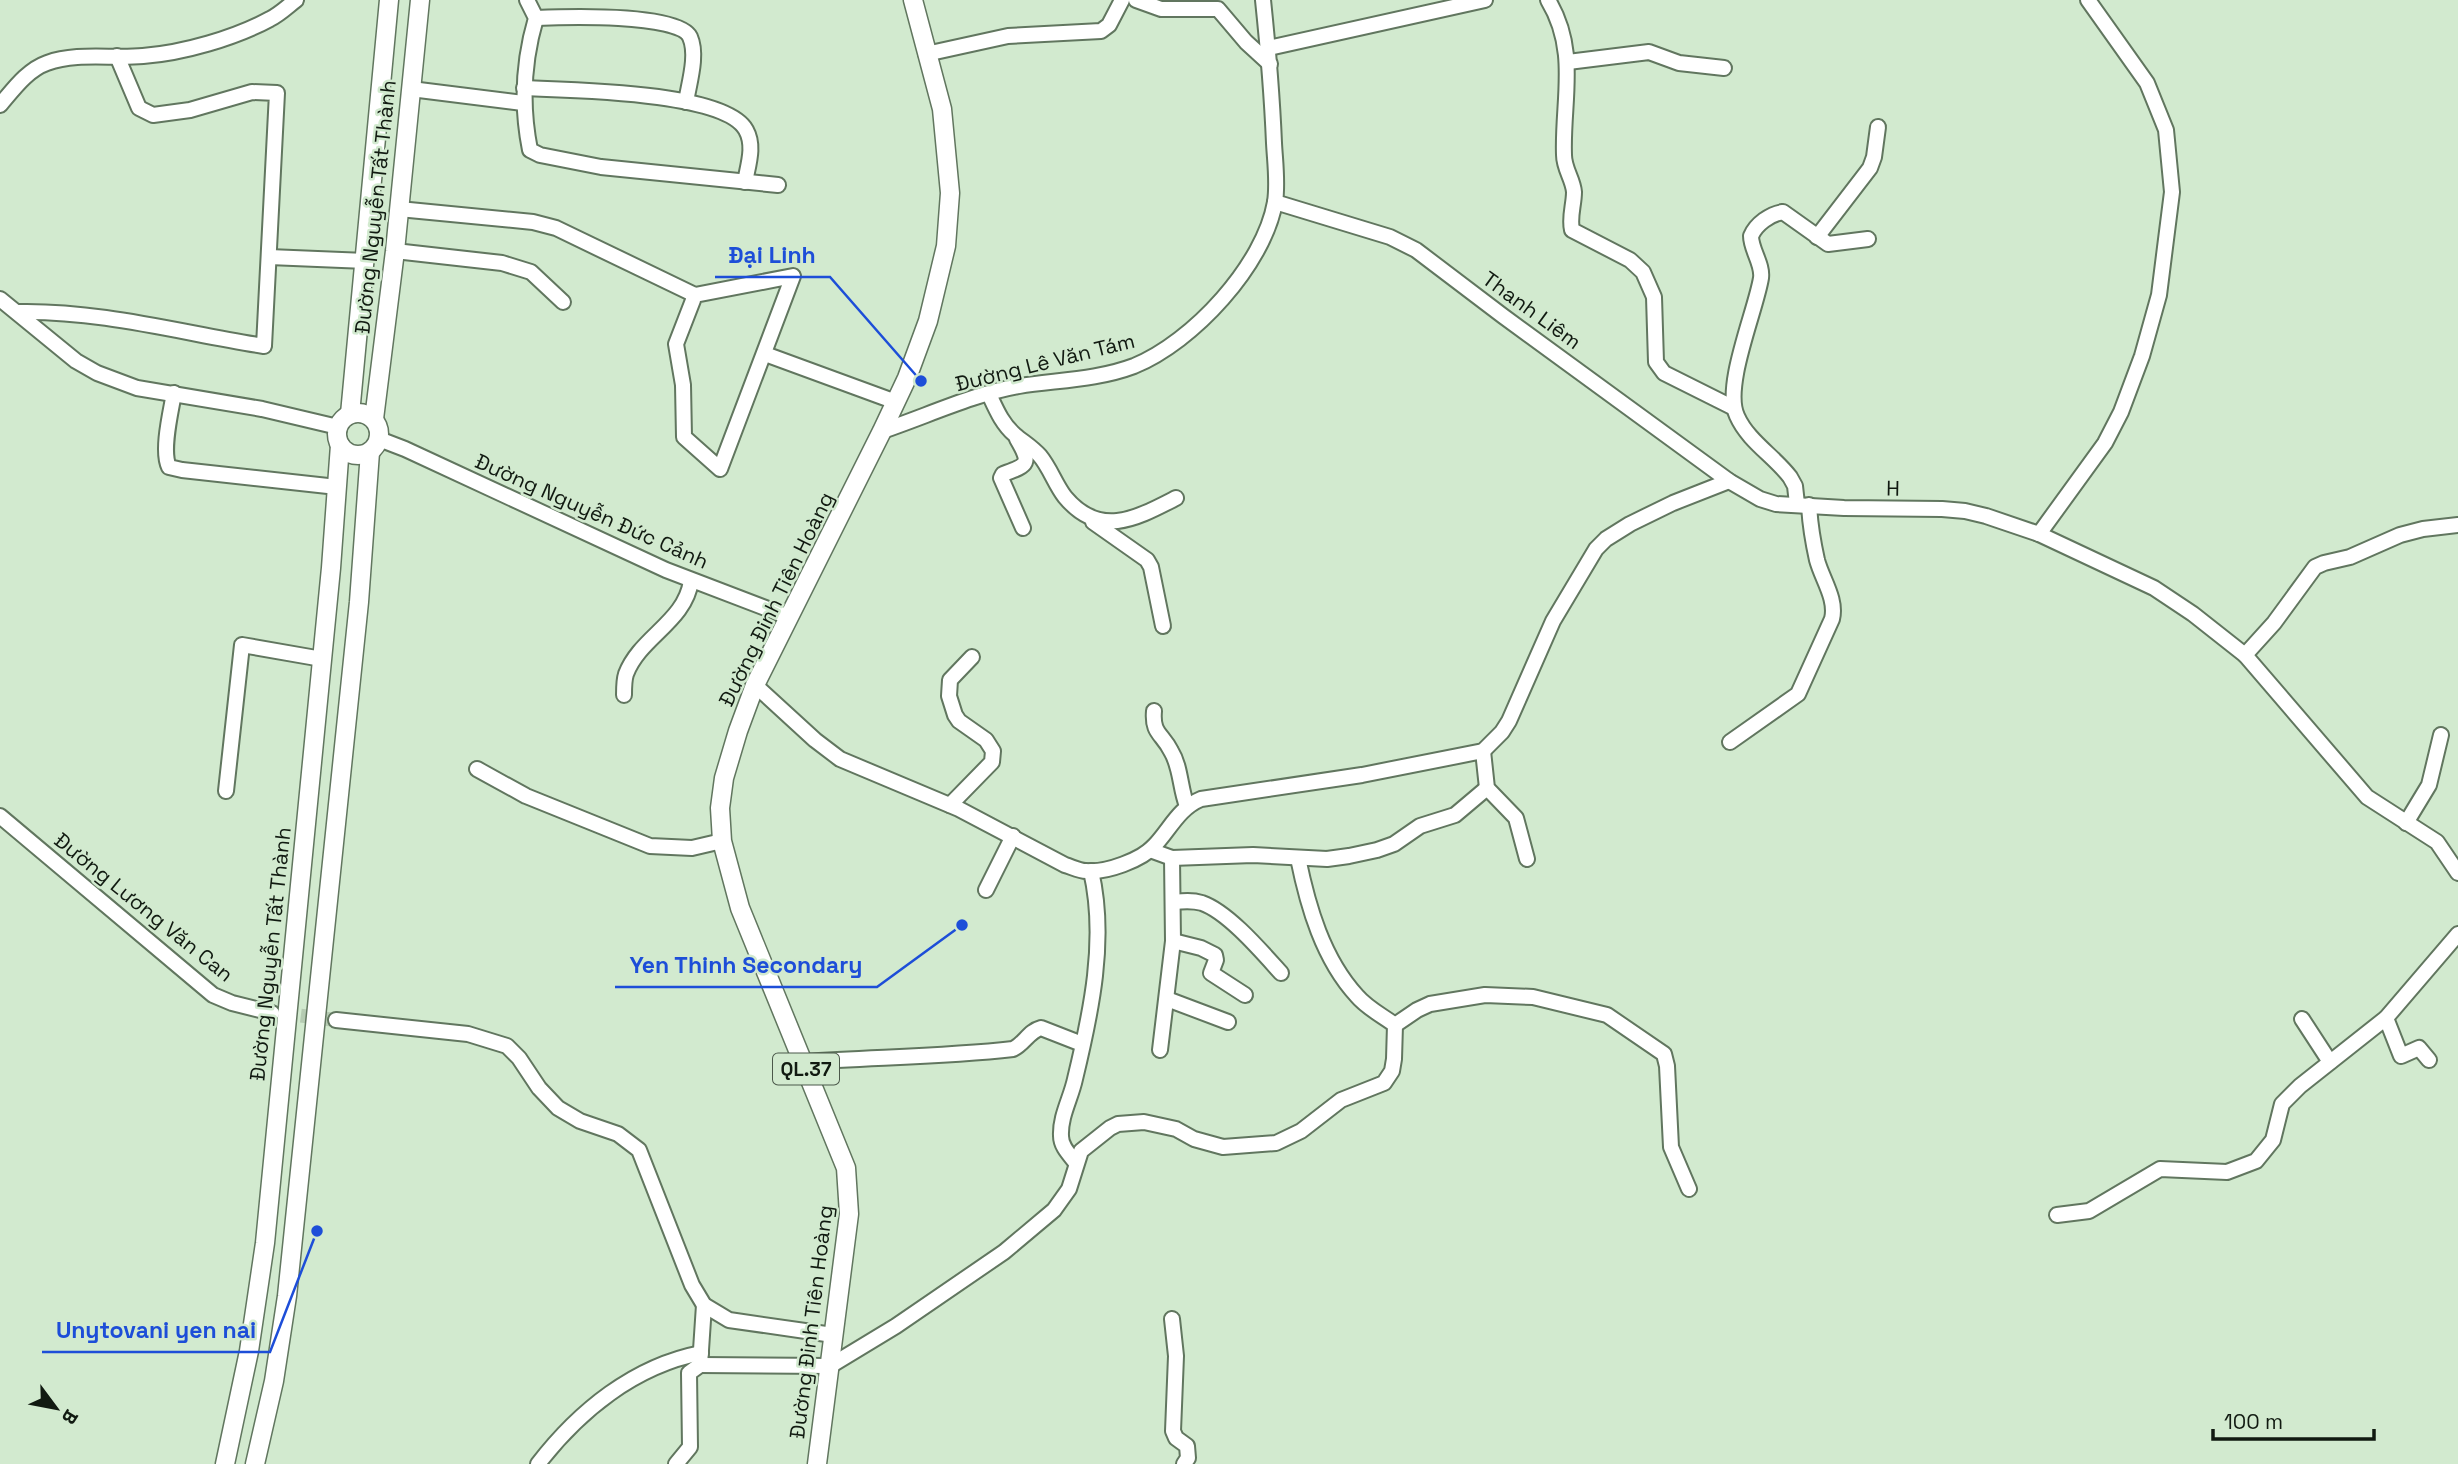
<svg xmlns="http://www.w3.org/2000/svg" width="2458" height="1464" viewBox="0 0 2458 1464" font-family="'Space Grotesk',sans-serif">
<rect width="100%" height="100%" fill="#d2eacf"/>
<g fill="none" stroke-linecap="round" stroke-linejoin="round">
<!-- minor-tunnel -->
<path stroke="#b5cbb2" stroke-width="14" stroke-dasharray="14 7" stroke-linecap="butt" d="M280,1013L336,1020"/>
<!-- minor casing -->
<g stroke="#61765f" stroke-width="18">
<g id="minor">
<path d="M527,0L536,18C523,62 521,105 530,150L540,155L601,167L778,185"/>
<path d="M1136,0L1161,9H1218L1246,42L1270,64"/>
<path d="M1548,0C1579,51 1562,101 1564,155C1564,169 1573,179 1574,192C1574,205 1569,217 1572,230L1630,260L1643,272L1654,297L1656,362L1664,373L1734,408"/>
<path d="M536,18C562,17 679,13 690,37C698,55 689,83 686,102"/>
<path d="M1269,48L1485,0"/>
<path d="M926,54L1008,36L1101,31L1109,25L1122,0"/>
<path d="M1568,62L1649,52L1679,63L1724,68"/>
<path d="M524,88C567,90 725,91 746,130C755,146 748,165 745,182"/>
<path d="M411,89L523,103"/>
<path d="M0,105C13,90 27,70 47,63C77,52 112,59 143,56C183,53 235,38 270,19C280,14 288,6 296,0"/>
<path d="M1275,202L1390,237L1416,250L1503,316L1729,481L1760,499L1776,504L1844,508L1942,509L1965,511L1986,516L2039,534L2154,588L2193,614L2245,655L2367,797L2437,842L2458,873"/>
<path d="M399,209L533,222L556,228L695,295L793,276L720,469L684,437L683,385L676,344L695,295"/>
<path d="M1817,237L1870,168L1874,157L1878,127"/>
<path d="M395,251L502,263L531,272L563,302"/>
<path d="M269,257L366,261"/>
<path d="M0,299L76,361L97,373L137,388L262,409L338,427"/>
<path d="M17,312C100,310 182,333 264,346L277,93L252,92L190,110L153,115L139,108L117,56"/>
<path d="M765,354L896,402"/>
<path d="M174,393C171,411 161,451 169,467L182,470L337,487"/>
<path d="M989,394C996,409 1002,424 1015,435C1023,442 1032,447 1040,456C1050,468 1055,484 1065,497C1100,539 1137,518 1176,498"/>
<path d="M882,431C927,416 973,394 1019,386C1057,380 1097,380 1134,366C1193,342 1264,265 1275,202C1278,183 1275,162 1274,143C1272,95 1268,48 1263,0"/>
<path d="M379,439L405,449L666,570L789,617"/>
<path d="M1017,439C1031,463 1029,465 1003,474L1001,478L1023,528"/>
<path d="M1797,504L1795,486L1790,477C1774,456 1748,441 1737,416C1723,386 1756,310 1761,278C1763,264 1751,250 1751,236C1756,224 1770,214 1783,212L1828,244L1868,239"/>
<path d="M1093,522L1147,560L1151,567L1163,626"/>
<path d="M2039,534L2105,443L2121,412L2142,356L2159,295L2172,192L2166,130L2147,83L2088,0"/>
<path d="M2245,655L2274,623L2315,567L2324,563L2350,557L2400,535L2423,529L2458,525"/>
<path d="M755,685L815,740L840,759L959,809L1065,865C1072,867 1079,871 1086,871C1106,873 1142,860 1155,845C1170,829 1179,808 1201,799L1362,775L1483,751L1502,732L1509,721L1553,621L1596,549L1606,539L1630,524L1673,503L1729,481"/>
<path d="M624,695C624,688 624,680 626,674C640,637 685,622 691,581"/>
<path d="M1154,711C1152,734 1162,733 1171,751C1181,767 1180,789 1187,806"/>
<path d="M1730,742L1798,694L1832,619C1837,599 1822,579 1817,560C1813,542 1810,524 1809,505"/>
<path d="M1483,751L1487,788L1516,818L1527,859"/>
<path d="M477,769L526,796L650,846L692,848L722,841"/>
<path d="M226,791L242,645L322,659"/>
<path d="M950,805L992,762L993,751L986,740L959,721L955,715L949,696L950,680L972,657"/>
<path d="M0,816L213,995L232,1003L272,1013"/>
<path d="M2406,823L2429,785L2441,735"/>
<path d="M1150,850L1172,858L1253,855L1327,859L1349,856L1377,850L1394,844L1420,826L1455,815L1487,788"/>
<path d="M1298,858C1308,907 1323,959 1357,996C1367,1008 1383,1016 1395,1025"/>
<path d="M986,890L1013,836"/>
<path d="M1174,902C1183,901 1192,900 1202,903C1228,912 1262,952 1281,973"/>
<path d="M1173,941L1201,948L1215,955L1216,960L1211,973L1245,995"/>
<path d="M1167,999L1228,1022"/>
<path d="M2386,1018L2401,1056L2419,1048L2429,1060"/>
<path d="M2302,1019L2330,1062"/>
<path d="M336,1020L468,1034L507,1046L519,1058L539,1088L558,1108L580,1121L618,1134L639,1150L692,1285L704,1305L729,1320L833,1335"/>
<path d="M1160,1050L1173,941L1172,858"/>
<path d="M804,1062C874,1057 943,1057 1013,1049C1024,1044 1029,1031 1041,1028L1082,1044"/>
<path d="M1076,1163C1070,1155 1061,1147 1061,1136C1060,1116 1071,1098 1075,1079C1091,1013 1107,939 1091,871"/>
<path d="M2057,1215L2089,1211L2160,1169L2227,1172L2256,1161L2273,1140L2282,1104L2300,1086L2386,1018L2458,934"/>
<path d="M1172,1319L1176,1356L1173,1431L1176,1438L1187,1446L1188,1458L1184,1464"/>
<path d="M700,1365L830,1366L896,1326L1004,1252L1054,1210L1069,1189L1081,1151L1110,1128L1118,1124L1144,1122L1176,1129L1194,1139L1223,1147L1276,1143L1301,1131L1341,1100L1384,1083L1392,1071L1394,1059L1395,1025L1417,1010L1430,1004L1485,995L1533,997L1607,1015L1664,1054L1667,1066L1671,1147L1689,1189"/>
<path d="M538,1464C579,1411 634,1366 701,1353"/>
<path d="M676,1464L690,1447L689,1373L700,1365L704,1305"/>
</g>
</g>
<!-- major casing -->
<g stroke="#61765f" stroke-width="21">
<g id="major">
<circle cx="358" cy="434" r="21"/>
<path d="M350,414L389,0"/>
<path d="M374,419L395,251L420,0"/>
<path d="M225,1464L249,1351L265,1243L331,568L340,445"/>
<path d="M255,1464L274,1381L287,1296L359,602L370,452"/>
<path d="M817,1464L849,1214L846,1168L740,908L722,841L720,808L724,778L738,731L755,685L882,431L907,378L928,321L946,246L950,193L942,109L913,0"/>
</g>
</g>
<!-- minor -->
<use href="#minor" stroke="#fff" stroke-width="14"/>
<!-- major -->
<use href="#major" stroke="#fff" stroke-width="18"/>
</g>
<g text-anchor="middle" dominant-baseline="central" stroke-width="5" stroke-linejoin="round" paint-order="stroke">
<!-- shield labels -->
<rect fill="#d2eacf" stroke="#4b584a" stroke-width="2" x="773" y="1053.5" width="66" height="31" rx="5"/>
<g font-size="19" font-weight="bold" fill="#111a11">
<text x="806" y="1069">QL.37</text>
</g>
<!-- street labels -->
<g font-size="21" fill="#111a11" stroke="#d2eacf">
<text transform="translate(375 207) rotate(-84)">Đường Nguyễn Tất Thành</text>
<text transform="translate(1532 310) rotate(36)">Thanh Liêm</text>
<text transform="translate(1045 362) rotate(-14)">Đường Lê Văn Tám</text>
<text transform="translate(1893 488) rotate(1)">H</text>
<text transform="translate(592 511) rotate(24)">Đường Nguyễn Đức Cảnh</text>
<text transform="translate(776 599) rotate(-64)">Đường Đinh Tiên Hoàng</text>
<text transform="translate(144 907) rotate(39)">Đường Lương Văn Can</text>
<text transform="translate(270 954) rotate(-84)">Đường Nguyễn Tất Thành</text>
<text transform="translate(811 1322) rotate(-83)">Đường Đinh Tiên Hoàng</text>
</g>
</g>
<!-- callouts -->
<path fill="none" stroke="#1d4ed8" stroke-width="2.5" d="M921 381L830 277H715M962 925L877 987H615M317 1231L270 1352H42"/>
<g fill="#1d4ed8" stroke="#d2eacf" stroke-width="2.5">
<circle cx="921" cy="381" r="7"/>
<circle cx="962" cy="925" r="7"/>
<circle cx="317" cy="1231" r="7"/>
</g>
<g font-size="23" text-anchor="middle" font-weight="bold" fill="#1d4ed8" stroke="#d2eacf" stroke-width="5" stroke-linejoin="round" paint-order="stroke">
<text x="772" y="263">Đại Linh</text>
<text x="746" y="973">Yen Thinh Secondary</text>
<text x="156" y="1338">Unytovani yen nai</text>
</g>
<!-- north arrow -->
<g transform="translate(56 1408) rotate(122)" stroke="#d2eacf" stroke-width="5" paint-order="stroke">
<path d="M0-5L12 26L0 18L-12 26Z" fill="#111a11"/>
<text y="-10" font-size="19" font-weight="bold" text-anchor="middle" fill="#111a11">B</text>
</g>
<!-- scale -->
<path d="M2213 1429v10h161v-10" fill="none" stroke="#111a11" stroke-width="3.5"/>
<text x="2224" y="1429" font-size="21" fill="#111a11" stroke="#d2eacf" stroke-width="5" paint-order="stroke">100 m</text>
</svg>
